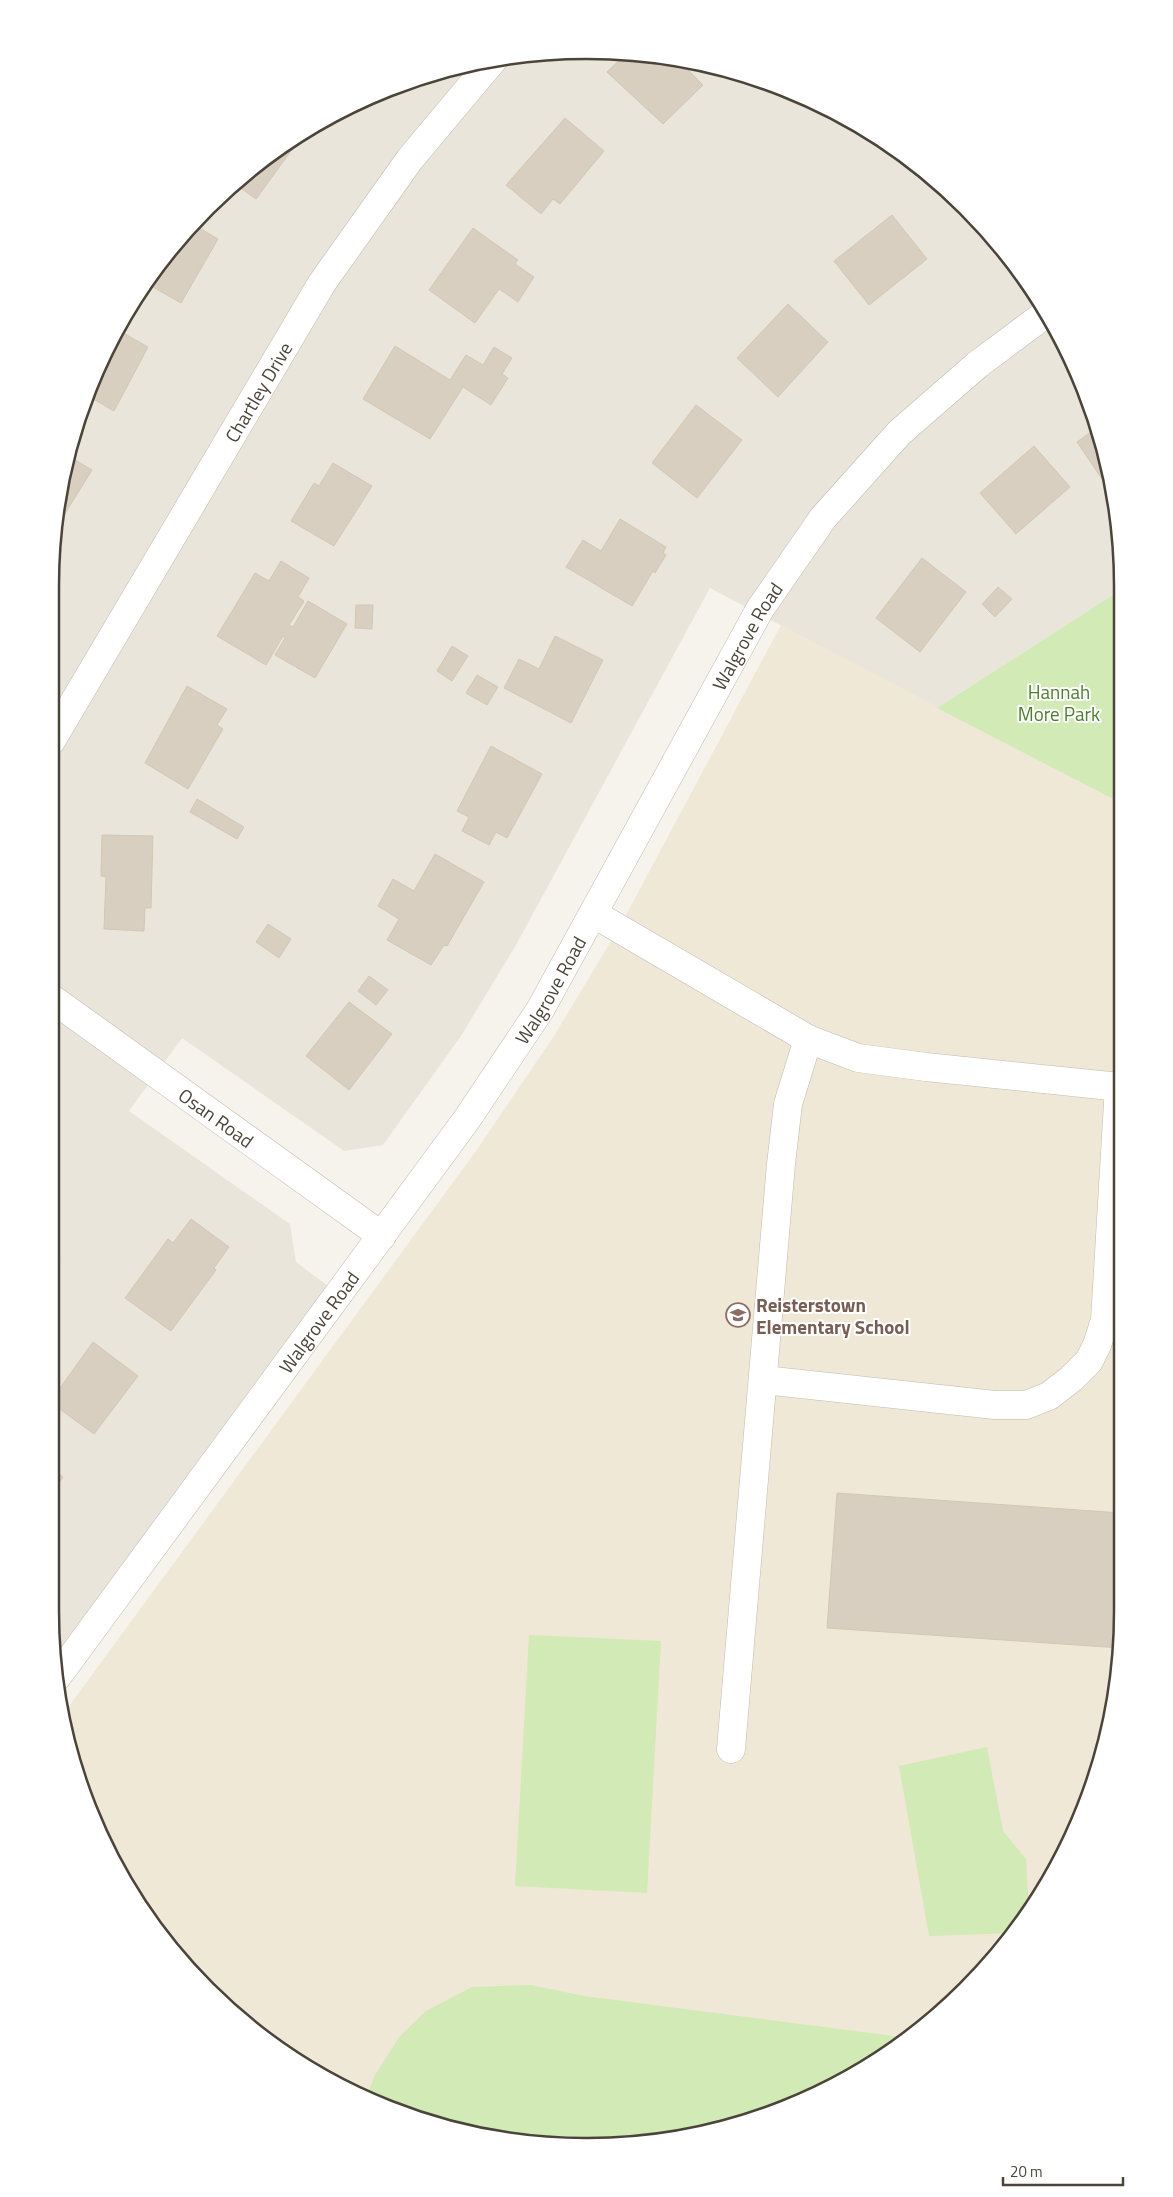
<svg xmlns="http://www.w3.org/2000/svg" width="1173" height="2197" viewBox="0 0 1173 2197" font-family="'Titillium Web',sans-serif">
<rect width="100%" height="100%" fill="#f6f3ec"/>
<!-- residential -->
<path fill="#eae5da" d="M622,51L726,68L824,105L940,183L1012,260L1082,381L1118,516L1119,591L937,708L710,588L516,945L461,1036L383,1145L344,1151L182,1038L129,1111L290,1224L296,1262L340,1295L57,1680L50,1610L51,552L68,447L105,349L161,260L233,183L319,122L414,78L517,55Z"/>
<!-- education -->
<path fill="#efe8d6" d="M781,625L1119,802L1122,1645L1105,1749L1068,1848L1012,1937L940,2014L884,2057L792,2106L725,2129L622,2146H551L448,2129L381,2106L289,2057L233,2014L161,1937L122,1878L79,1783L61,1717L476,1151L554,1036L619,928Z"/>
<!-- green -->
<g fill="#d2eab5">
<path d="M1119,591V802L937,708Z"/>
<path d="M529,1635L661,1641L647,1893L515,1886Z"/>
<path d="M987,1747L1003,1831L1026,1859L1029,1910L1014,1933L929,1936L899,1766Z"/>
<path d="M531,1985L584,1996L909,2038C808,2115 680,2151 553,2146C533,2145 513,2139 493,2136C450,2129 405,2119 366,2098L375,2075L400,2036L426,2011L472,1987Z"/>
</g>
<!-- building -->
<g fill="#d8cfc1" stroke="#d3c7b4">
<path d="M628,52L679,61L703,85L663,124L607,72Z"/>
<path d="M565,118L604,151L560,204L553,199L541,214L506,185Z"/>
<path d="M296,138L299,140L256,199L233,183Z"/>
<path d="M892,215L927,259L869,305L834,261Z"/>
<path d="M194,225L218,239L181,303L146,283L161,260Z"/>
<path d="M473,228L518,260L515,264L534,277L518,302L499,289L475,323L429,290Z"/>
<path d="M788,304L828,342L778,397L737,358Z"/>
<path d="M118,330L148,347L114,411L88,396L105,349Z"/>
<path d="M395,346L450,380L466,355L483,365L494,347L512,358L502,374L508,378L491,405L463,387L430,439L363,399Z"/>
<path d="M696,405L742,440L697,498L652,463Z"/>
<path d="M1095,429L1110,486L1108,488L1077,442Z"/>
<path d="M1034,446L1070,487L1016,534L980,493Z"/>
<path d="M67,455L92,470L61,520L57,518Z"/>
<path d="M333,463L372,486L334,546L291,521L314,483L319,486Z"/>
<path d="M620,519L666,547L663,553L666,555L655,573L653,571L632,606L566,567L583,540L601,551Z"/>
<path d="M922,558L966,592L920,652L876,618Z"/>
<path d="M281,561L309,578L298,597L304,601L289,625L293,627L308,601L347,624L315,678L275,655L285,638L283,636L266,665L217,636L255,573L269,581Z"/>
<path d="M998,587L1012,599L995,617L982,604Z"/>
<path d="M356,605H373L372,629L355,628Z"/>
<path d="M555,636L603,660L571,723L504,688L519,659L539,669Z"/>
<path d="M452,646L468,656L452,681L437,671Z"/>
<path d="M477,675L498,687L487,705L466,693Z"/>
<path d="M187,686L227,709L217,725L223,729L188,789L145,763Z"/>
<path d="M491,746L542,774L507,838L496,832L489,845L462,831L469,817L457,811Z"/>
<path d="M197,799L244,827L237,839L190,812Z"/>
<path d="M102,835L153,836L151,908H145L144,931L104,929L106,877L101,876Z"/>
<path d="M435,854L484,882L447,946L444,945L431,965L387,940L399,919L378,906L393,879L414,891Z"/>
<path d="M268,924L291,939L279,958L256,942Z"/>
<path d="M369,976L388,990L376,1005L358,991Z"/>
<path d="M349,1002L392,1034L349,1090L306,1056Z"/>
<path d="M191,1219L229,1247L214,1268L216,1270L171,1331L125,1298L168,1239L173,1243Z"/>
<path d="M50,1254L60,1258L50,1280Z"/>
<path d="M93,1342L138,1376L94,1434L50,1402Z"/>
<path d="M50,1468L63,1477L50,1495Z"/>
<path d="M837,1493L1121,1513V1648L827,1628Z"/>
</g>
<g fill="none" stroke-linecap="round" stroke-linejoin="round">
<!-- minor casing -->
<g stroke="#c2bbae" stroke-width="29">
<g id="minor">
<path id="s1" d="M51,741L322,283L410,159L493,60"/>
<path d="M594,914L808,1039"/>
<path id="s2" d="M51,998L382,1236"/>
<path d="M764,1380L995,1405H1026L1049,1396L1071,1379L1089,1361L1097,1345L1105,1320L1119,1086"/>
<path id="s3" d="M57,1677L467,1119L540,1010L760,609L823,518L899,433L977,365L1044,315"/>
<path d="M731,1749L781,1164L788,1104L808,1039L858,1058L926,1067L1120,1087"/>
</g>
</g>
<!-- minor -->
<use href="#minor" stroke="#fff" stroke-width="28"/>
</g>
<!-- icons -->
<defs>
<g id="school-ring" transform="scale(1.25)"><circle r="9.5" fill="#fff" stroke="#8d6e63" stroke-width="1.5"/><path d="M0-5L7-2L0 1L-7-2ZM-4 1L0 2.5L4 1V4Q0 6-4 4Z" fill="#8d6e63"/></g>
</defs>
<g fill-rule="evenodd">
<use href="#school-ring" x="738" y="1315"/>
</g>
<g text-anchor="middle" dominant-baseline="central" stroke-width="4" stroke-linejoin="round" paint-order="stroke">
<!-- street labels -->
<g font-size="19" fill="#4b4439" stroke="#fff">
<text stroke="none"><textPath href="#s1" startOffset="406">Chartley Drive</textPath></text>
<text stroke="none"><textPath href="#s3" startOffset="1251">Walgrove Road</textPath></text>
<text stroke="none"><textPath href="#s3" startOffset="846">Walgrove Road</textPath></text>
<text stroke="none"><textPath href="#s2" startOffset="204">Osan Road</textPath></text>
<text stroke="none"><textPath href="#s3" startOffset="441">Walgrove Road</textPath></text>
</g>
<!-- park labels -->
<g font-size="19" fill="#4a7f2a" stroke="#fff">
<text x="1059" y="691">Hannah<tspan x="1059" dy="22">More Park</tspan></text>
</g>
<!-- education labels -->
<g font-size="19" font-weight="bold" fill="#785e54" stroke="#fff" text-anchor="start">
<text x="756" y="1304">Reisterstown<tspan x="756" dy="22">Elementary School</tspan></text>
</g>
</g>
<!-- crop -->
<path d="M0 0H1173V2197H0ZM586 59H587A527 527 0 0 1 1114 586V1611A527 527 0 0 1 587 2138H586A527 527 0 0 1 59 1611V586A527 527 0 0 1 586 59Z" fill="#fff" fill-rule="evenodd"/>
<path fill="none" stroke="#4b4439" stroke-width="2.5" d="M586 59H587A527 527 0 0 1 1114 586V1611A527 527 0 0 1 587 2138H586A527 527 0 0 1 59 1611V586A527 527 0 0 1 586 59Z"/>
<!-- scale -->
<path d="M1003 2177v8h120v-8" fill="none" stroke="#4b4439" stroke-width="2.5"/>
<text x="1010" y="2177" font-size="15" fill="#4b4439" stroke="#ffffff" stroke-width="4" paint-order="stroke">20 m</text>
</svg>
